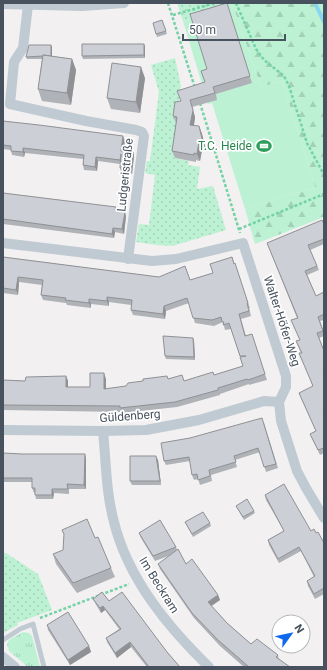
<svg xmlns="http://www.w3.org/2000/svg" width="327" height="670" viewBox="0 0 327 670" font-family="Roboto,sans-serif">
<defs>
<pattern id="grass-tufts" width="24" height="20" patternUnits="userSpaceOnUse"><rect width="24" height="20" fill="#bcf2d3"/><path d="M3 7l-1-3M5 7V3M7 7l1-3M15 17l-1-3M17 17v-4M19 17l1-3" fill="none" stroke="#a3d1b8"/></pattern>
<pattern id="forest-firs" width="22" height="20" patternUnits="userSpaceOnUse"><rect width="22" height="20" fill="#bcf2d3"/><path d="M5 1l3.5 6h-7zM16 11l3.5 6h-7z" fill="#a3d1b8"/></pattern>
<pattern id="park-dots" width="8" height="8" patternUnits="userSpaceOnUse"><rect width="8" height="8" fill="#bcf2d3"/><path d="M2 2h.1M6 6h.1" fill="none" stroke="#a3d1b8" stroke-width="1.8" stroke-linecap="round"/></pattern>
</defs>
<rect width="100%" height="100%" fill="#f2f0f0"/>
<!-- grass -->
<path fill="url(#grass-tufts)" d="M23,632L29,633L32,636L40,667H28L9,651L7,644L9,640Z"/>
<!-- forest -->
<path fill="url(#forest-firs)" d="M232,3H324V217L255,244L245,209L315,187L282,81L261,87Z"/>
<!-- park -->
<g fill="url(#park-dots)">
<path d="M177,3H232L183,21Z"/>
<path d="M175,58L181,86L175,123L178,124L174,158L189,161L188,165L200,167L197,189L213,186L226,230L172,246L157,245L136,242L139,224L149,225L155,175L145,173L147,161H150L159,92L151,65Z"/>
<path d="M3,553H6L38,574L52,610L17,623L18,625L3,633Z"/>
</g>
<!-- garden -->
<path fill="#bcf2d3" d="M232,3L261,87L282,81L315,187L245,209L212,103L208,104L183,21Z"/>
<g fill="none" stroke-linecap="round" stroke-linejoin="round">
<!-- stream -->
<path stroke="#87d7f1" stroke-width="4" d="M315,3L324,22"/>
<!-- path -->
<g stroke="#73d2a6" stroke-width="2.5" stroke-dasharray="3 2" stroke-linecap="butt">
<path d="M168,3L195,88"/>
<path d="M236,3L256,49L264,60L284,76L289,86L307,143L324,175"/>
<path d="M173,15L215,3"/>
<path d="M200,103L240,233"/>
<path d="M239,229L324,194"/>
<path d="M40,618L129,584"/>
</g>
<!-- lane -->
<path stroke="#c0cad2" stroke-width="5" d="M3,640L20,629L33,624L44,667"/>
<!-- street -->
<g stroke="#c0cad2" stroke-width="10">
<path d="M3,4L82,6L124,3"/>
<path d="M28,5L23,48L14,62L10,104L86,121L136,130L142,132L144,136L128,259"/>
<path d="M3,243L152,261L176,259L243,243L286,376V387L279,402L281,421L297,471L306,488L324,518"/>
<path d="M3,430L103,431L146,430L199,420L264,401L279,402"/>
<path d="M103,431C106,461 106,493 114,522C128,579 168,627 209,667"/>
<path d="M3,657L15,667"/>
</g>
</g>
<!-- wall -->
<g fill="#afb2b7">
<path d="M229,10L252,83L216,94L217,100L192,107L195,117L194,126H199L202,134L206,150H202L200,161L196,160V162L175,158L172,151L176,123L173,116L181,101L205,82L207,69Z"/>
<path d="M162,20L167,34L157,37L153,23Z"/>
<path d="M145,46V58L83,59L82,56Z"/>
<path d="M52,47V56L72,59L76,70L71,105L42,101L38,89L42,59H27L26,57Z"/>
<path d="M145,78L140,113L111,109L107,98Z"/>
<path d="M3,121L125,141L124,151L133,152L134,156L132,174L121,172L120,168V164L98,161L97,171L84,170L83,165V159L25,153L24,157L12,155L11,150L3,149Z"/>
<path d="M3,193L117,210L126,216L124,234L115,232L114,238L3,224Z"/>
<path d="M324,224V244L310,250L319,270L307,275L316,296L324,292V320L320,321L324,332V336L319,338L324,351V453L320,455L310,434L316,431L299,393L313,387L301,353L296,341L300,340L297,318L267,243Z"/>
<path d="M3,257L159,277L190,280L213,273L232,257L250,308H249L251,316L241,319L246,336L252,334L267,380L249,385V384L220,394V395L177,407L122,413V412L3,410V380L25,381L66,376L68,381V387H90L106,379V389L126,386L168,379L184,381L214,375L243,366L231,329L225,330L223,322L214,326L195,323L189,303L166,311L165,319L133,315L131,310V305L109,302V306L91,304V308L67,305L66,303L43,300L41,295L42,285L19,282L18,295L3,293Z"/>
<path d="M193,338L194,341L195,360L166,359L165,356Z"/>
<path d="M264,423L278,468L266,472L260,452L235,460L237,467L211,475L212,481L200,485L198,479L194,480L192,475L190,461L166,465L164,461L190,438Z"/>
<path d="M3,453L22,454H85L86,459V489H69V494L54,493L53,499H36L35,493H34L32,488V482H3Z"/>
<path d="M158,460L161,485H132L130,481Z"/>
<path d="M265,495L311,531L316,533L324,543V594L315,599L308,586L307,581L314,577L301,551L279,563L269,545L268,540L284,531L266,500Z"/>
<path d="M236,506L254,511L255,513L244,520Z"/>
<path d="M185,522L210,523L211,526L193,537Z"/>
<path d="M62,530L95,538L111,568L115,577L77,593L56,564L53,554L63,550L64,535Z"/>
<path d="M139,533L176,547L177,550L186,564L218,595L220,600L211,606L227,623L251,644L278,655L279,660L290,667H244L220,646L194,618L160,569L158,564L171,555L155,561L141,538Z"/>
<path d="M93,599L109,601L167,652L180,667H147L131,647L117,658L107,642L106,638L119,629L105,610L101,613L95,603Z"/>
<path d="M47,625L89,646L91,652L70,665L48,630Z"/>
</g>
<!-- shaded-wall -->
<g fill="#8f9195">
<path d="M144,44L145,46V58L144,55Z"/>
<path d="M51,45L52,47V59L51,56Z"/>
<path d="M72,59L76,70L71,105L67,93Z"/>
<path d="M141,67L145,78L140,113L136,102Z"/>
<path d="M190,100L195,117L193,132L190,125Z"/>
<path d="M199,126L202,134L206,150L203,143Z"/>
<path d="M123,136L125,141L123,155L121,151Z"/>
<path d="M199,142L202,150L200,161L197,154Z"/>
<path d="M23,148L25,153L24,157L23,152Z"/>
<path d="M133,152L134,156L132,174L131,169Z"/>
<path d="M96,157L98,161L97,171L95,167Z"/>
<path d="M125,212L126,216L124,234L122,229Z"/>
<path d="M113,228L115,232L114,238L112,234Z"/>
<path d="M18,277L19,282L18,295L16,290Z"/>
<path d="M107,297L109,302V306L107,301Z"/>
<path d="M89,299L91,304V308L89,303Z"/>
<path d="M164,306L166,311L165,319L163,314Z"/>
<path d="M193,338L194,341L195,360L194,357Z"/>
<path d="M104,373L106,379V394L104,389Z"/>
<path d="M66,376L68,381V392L66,387Z"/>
<path d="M85,454L86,459V489L84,485Z"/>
<path d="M156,456L158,460L161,485L160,481Z"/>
<path d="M52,489L54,493L53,499L52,495Z"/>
<path d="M218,595L220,600L210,607L208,602Z"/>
<path d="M103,606L105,610L101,613L100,608Z"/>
<path d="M130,642L131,647L117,658L115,653Z"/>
<path d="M89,646L91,652L70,665L68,660Z"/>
</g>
<!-- building -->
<g fill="#cccfd5" stroke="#8f9195">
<path d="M227,3L250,76L213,87L215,93L190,100L193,110L190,125L199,126L203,143L199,142L197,154L194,153V155L172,151L177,117L173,116L175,102L181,101L177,91L205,82L201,71L207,69L190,14Z"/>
<path d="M162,20L166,31L156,34L153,23Z"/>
<path d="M82,44H144V55L82,56Z"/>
<path d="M29,45H51V56L43,55V56L26,57Z"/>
<path d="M43,55L72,59L67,93L38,89Z"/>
<path d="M112,63L141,67L136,102L107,98Z"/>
<path d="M3,121L39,125L123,136L121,151L133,152L131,169L120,168L121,154L120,160L96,157L95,167L83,165L84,155L23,148V152L11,151V146L3,145Z"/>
<path d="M3,193L116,207L115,210L125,212L122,229L113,228L112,234L3,219Z"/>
<path d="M322,220L324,224V239L308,245L317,266L305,271L316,296L324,292V314L318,317L323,331L317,333L324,351V373L323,374L324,376V410H323L324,412V448L318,450L310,434L316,431L299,393L313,386L299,353H302L296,341L300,340L291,320L298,318L267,243Z"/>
<path d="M3,257L159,277L185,266L190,280L213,273L210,264L232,257L234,264L235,263L248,303H247L249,311L239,314L245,336L252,334L265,374L248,380L247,379L218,388V390L175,402L120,408V406L3,405V380L25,381L26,377L66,376V387H90V373H104V389L126,386L128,383L143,381V379L167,376L168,379L182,375L184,381L213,372L214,375L243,366L240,357L246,356H240L229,323L223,325L224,322H222L221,317L212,320L193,318L187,298L164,306L163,314L131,310L132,300L107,297V301L89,299V303L65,300L66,298L41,295L43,280L18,277L16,290L3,288Z"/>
<path d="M163,336L193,338L194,357L165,356Z"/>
<path d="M262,418L276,464L264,467L258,448L234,456L236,462L209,470L210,476L198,480L197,474L192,475L189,457L164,461L161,443L190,438Z"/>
<path d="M3,453L22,454H85L84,485L67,484L68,489H52V495H35V488H32V478H3Z"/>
<path d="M130,456H156L160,481H130Z"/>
<path d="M284,484L311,531L314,529L316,533L318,532L324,543V588L314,594L307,581L315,576L299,547L278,559L268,540L284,531L265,495Z"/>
<path d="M247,499L254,511L243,517L236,506Z"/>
<path d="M203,512L210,523L192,534L185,522Z"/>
<path d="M87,519L95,538L98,537L111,568L73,583L53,554L63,550L64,534L62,530Z"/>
<path d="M160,520L176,547L153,556L139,533Z"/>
<path d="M178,549L186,564L192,559L218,595L208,602L227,623L251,644L257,639L278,655L276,657L290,667H249L218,640L192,613L158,564Z"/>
<path d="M102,592L109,601L122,592L167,652L180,667H149L130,642L115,653L106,638L121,629L103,606L100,608L93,599Z"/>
<path d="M68,612L89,646L68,660L47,625Z"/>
</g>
<!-- icons -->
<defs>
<g id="stadium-bare" transform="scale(1.2)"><path d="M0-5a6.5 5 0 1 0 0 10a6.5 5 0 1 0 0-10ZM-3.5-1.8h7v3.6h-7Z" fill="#2e9e5b" stroke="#fff" stroke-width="2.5" paint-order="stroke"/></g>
</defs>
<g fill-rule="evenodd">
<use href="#stadium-bare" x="264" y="146"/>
</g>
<g text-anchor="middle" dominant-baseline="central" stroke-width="3.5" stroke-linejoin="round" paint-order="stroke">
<!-- leisure labels -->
<g font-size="12" fill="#27864d" stroke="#fff" text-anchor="end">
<text x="252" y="146">T.C. Heide</text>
</g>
<!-- street labels -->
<g font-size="12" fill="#47525e" stroke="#fff">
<text transform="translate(125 175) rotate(-84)">Ludgeristraße</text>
<text transform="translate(282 321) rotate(72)">Walter-Höfer-Weg</text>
<text transform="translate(130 416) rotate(-4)">Güldenberg</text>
<text transform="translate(159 585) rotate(58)">Im Beckram</text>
</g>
</g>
<!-- border -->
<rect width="327" height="670" fill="none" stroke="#47525e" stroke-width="8"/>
<!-- north arrow -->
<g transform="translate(291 634) rotate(57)"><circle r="19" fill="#ffffff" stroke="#b5babf"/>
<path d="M0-3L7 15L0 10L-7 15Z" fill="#1068ec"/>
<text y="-6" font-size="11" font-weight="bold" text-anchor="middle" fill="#47525e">N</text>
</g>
<!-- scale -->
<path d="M183 34v6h102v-6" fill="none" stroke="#47525e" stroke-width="2"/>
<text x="189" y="34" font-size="12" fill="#47525e" stroke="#ffffff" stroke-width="3" paint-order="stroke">50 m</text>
</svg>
